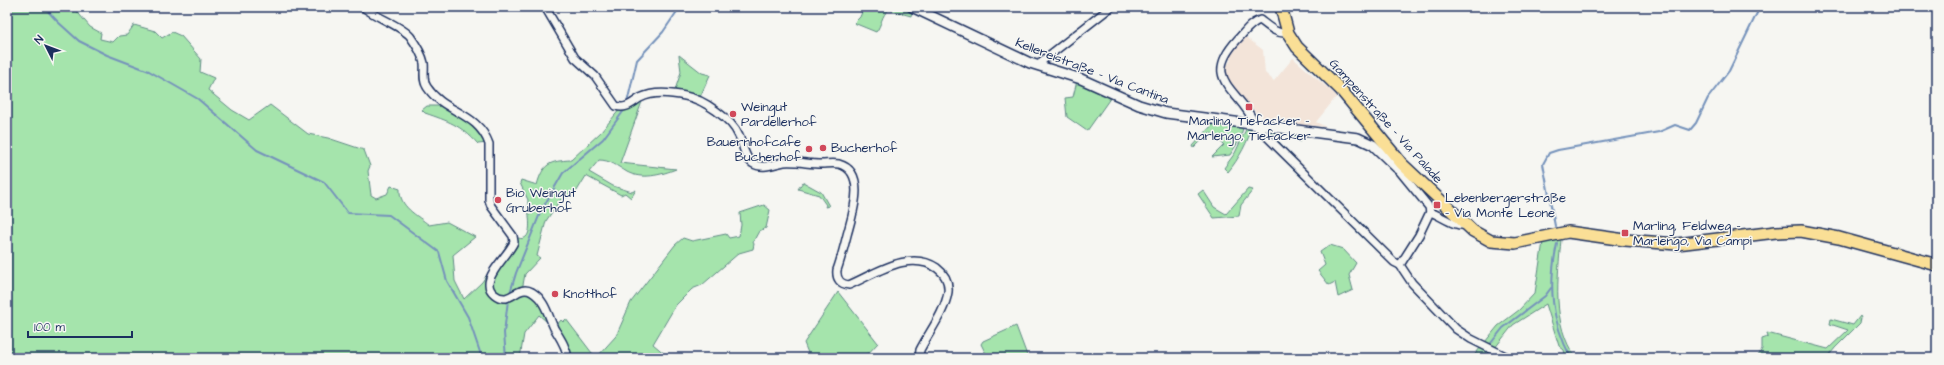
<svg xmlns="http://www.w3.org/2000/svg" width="1944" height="365" viewBox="0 0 1944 365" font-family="'Architects Daughter',sans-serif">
<rect width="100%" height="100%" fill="#f6f6f2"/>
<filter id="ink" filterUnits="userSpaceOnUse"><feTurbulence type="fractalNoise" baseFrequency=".025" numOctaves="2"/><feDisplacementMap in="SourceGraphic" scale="8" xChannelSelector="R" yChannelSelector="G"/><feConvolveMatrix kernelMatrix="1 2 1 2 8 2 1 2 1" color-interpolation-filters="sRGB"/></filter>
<g filter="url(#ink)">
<!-- built -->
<path fill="#f3e4d9" d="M1246,37L1263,50L1265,73L1274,81L1293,58L1337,96L1316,122L1326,127L1270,122L1257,114L1228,79L1225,68L1231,60L1228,57Z"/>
<!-- green -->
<g fill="#a5e4ac" stroke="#608a85">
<path d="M7,7H66L70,11L74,8L90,27L101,33L100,39L113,42L119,36L127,35L134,25L155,31L162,38L172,32L181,36L201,59L200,72L214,78L208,90L232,110L249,120L270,105L308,134L328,138L364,150L370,166L368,171L371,195L376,198L387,194L391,186L400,189C399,207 417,215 429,225L447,222L475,237L453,255L455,281L464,299L482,282L513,236C539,249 526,208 528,200L520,183L521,180L537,185C543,164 549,161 571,160L601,132L620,109L644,96L620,163L676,169C661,175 642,180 627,172C617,166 610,160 599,160L589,172L613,186L632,192L636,190L631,198L625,193L621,195L586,176L575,194L560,200L546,221L537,256L540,258L525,274L522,290L531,292L555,327L561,320L563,322L566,319L592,353L597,357L616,336L631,302L675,245L683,238L692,241L726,234L729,238L739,236L741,225L740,213L764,205L770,210L766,228L759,231L753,242L754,244L753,249L739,253L702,285L692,289L676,305L653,344L666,355L665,358H568L554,328L539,315L524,334L520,358H7Z"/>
<path d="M854,7H903L912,11L911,16L889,10C881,15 882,25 876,32L854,23L860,17L862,12Z"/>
<path d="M679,55L702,73L710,75L700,97L675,90L681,72Z"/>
<path d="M1077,81L1111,97L1087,131L1067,117L1065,98L1073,97Z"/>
<path d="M427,106H448L465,115L488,143L478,144C461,125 448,121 425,113L422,110Z"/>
<path d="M1213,124L1243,128L1240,139L1230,155L1212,157L1224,145L1210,132L1194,148L1193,146Z"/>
<path d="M1248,125H1253C1248,141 1239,159 1228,172L1224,168L1235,153Z"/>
<path d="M1256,126L1302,131L1300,142L1286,134L1282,135L1278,140L1281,145L1278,148Z"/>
<path d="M803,182L821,192L829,206L825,207L826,205L819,195L798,189Z"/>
<path d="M1248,189L1253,190L1241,205L1239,216L1214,218L1198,194L1203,190L1214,207L1226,214Z"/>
<path d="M1561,239C1558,278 1551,324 1576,358H1566L1564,350L1559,346L1546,304L1513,325L1487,358H1472L1498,326L1519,310L1535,293L1543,242Z"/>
<path d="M1330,245L1343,249L1356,263L1349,275L1353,290L1338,297L1335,282L1329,285L1318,271L1325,265L1320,252Z"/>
<path d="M838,292L878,343L864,358H810L804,343Z"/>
<path d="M1860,316L1861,318L1860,323L1835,348L1827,358H1757L1762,349V339L1768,337L1767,333L1828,349L1848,330L1830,324L1831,319L1853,325Z"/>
<path d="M1016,326L1028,358H988L981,344L983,341Z"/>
</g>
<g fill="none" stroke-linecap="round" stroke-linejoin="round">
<!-- stream -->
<g stroke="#7592bb" stroke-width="2">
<path d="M44,7L58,22L79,41L107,55L149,71L198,99L257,150L324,182L348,213L389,215L439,252L447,281L468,317L482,358"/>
<path d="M627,103L637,60L663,32L680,7"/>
<path d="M1555,226L1543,164L1549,153L1558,150L1659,132L1675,125L1690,130L1696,123L1708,98L1729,71L1758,11"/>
<path d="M1557,244C1548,286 1551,320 1571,358"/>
<path d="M510,293L516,273L541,211L563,173L603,139L625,109"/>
<path d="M1491,343L1503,328L1545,296L1551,288"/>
<path d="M506,358L504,333L508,300"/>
<path d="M1480,358L1482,356"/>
</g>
<!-- minor casing -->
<g stroke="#1b2f5e" stroke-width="10">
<g id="minor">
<path d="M363,7C375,17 400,25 410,36C415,43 422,54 424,63C425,71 422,80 427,87C444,113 478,112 489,144V200L491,206L513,236L514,242C509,254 489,271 489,284C489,292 498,299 506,298C515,296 521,286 532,292C545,300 548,315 554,328C560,338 566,346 568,358"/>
<path d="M545,7L575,58L595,76L616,106C626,110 633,102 640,98C654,91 670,93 685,96C703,99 732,119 739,136C743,144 744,157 752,163C763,170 773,164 784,162C797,161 809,164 821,164C827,164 833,163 839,164C868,172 852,216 847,235C844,247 841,259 837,270C836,279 840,284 849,285C875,274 909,249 937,268C945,274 949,282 948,292C945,312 929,332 920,350L919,358"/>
<path d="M1288,33C1277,35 1268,26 1260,20C1250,23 1244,33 1237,40C1200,81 1240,88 1256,126L1394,262L1400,265L1412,283L1456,329L1471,339L1509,358"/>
<path d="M1039,66L1042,61L1111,7"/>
<path d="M1397,168L1429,207L1430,212C1442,216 1454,227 1466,225"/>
<path d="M1400,265L1419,235L1430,212"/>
</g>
</g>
<!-- tertiary casing -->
<g stroke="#1b2f5e" stroke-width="12">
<path id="tertiary" d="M912,7L1030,63L1081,79L1139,105L1166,113L1358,138L1373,145L1397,168L1402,164"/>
</g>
<!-- primary casing -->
<g stroke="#1b2f5e" stroke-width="14">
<path id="primary" d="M1281,7L1288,33L1297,47L1341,90L1402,164L1473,231L1491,241L1515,243L1568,232L1625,240L1677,244L1776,232L1801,231L1839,238L1937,265"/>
</g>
<!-- minor -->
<use href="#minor" stroke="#f6f6f2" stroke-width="7"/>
<!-- tertiary -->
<use href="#tertiary" stroke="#f6f6f2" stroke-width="9"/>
<!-- primary -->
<use href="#primary" stroke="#fadf96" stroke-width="11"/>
</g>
</g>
<!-- markers -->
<g fill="#d1495b" stroke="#f6f6f2" stroke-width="1.5">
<rect x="1245" y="103" width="8" height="8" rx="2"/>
<circle cx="733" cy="114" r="4"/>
<circle cx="823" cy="148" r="4"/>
<circle cx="809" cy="149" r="4"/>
<circle cx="498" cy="200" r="4"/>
<rect x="1433" y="201" width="8" height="8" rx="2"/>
<rect x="1621" y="229" width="8" height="8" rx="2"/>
<circle cx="555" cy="294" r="4"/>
</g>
<g text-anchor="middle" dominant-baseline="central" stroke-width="3" stroke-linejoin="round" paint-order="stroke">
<!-- street labels -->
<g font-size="13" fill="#1b2f5e" stroke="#f6f6f2">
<text transform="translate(1092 71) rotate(21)">Kellereistraße - Via Cantina</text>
<text transform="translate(1386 121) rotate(48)">Gampenstraße - Via Palade</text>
</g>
<!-- poi labels -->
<g font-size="13" fill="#1b2f5e" stroke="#f6f6f2" text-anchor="start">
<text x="741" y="107">Weingut<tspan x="741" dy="15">Pardellerhof</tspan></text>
<text x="1249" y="121" text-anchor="middle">Marling, Tiefacker -<tspan x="1249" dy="15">Marlengo, Tiefacker</tspan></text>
<text x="801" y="142" text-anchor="end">Bauernhofcafe<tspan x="801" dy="15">Bucherhof</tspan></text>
<text x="831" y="148">Bucherhof</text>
<text x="506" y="193">Bio Weingut<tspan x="506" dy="15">Gruberhof</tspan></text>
<text x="1445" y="198">Lebenbergerstraße<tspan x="1445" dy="15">- Via Monte Leone</tspan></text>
<text x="1633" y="226">Marling, Feldweg -<tspan x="1633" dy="15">Marlengo, Via Campi</tspan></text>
<text x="563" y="294">Knotthof</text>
</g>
</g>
<!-- margin -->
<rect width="1944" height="365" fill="none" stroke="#f6f6f2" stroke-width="24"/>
<rect x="12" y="12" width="1920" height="341" fill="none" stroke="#1b2f5e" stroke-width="1.5" filter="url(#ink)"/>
<!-- north arrow -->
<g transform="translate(46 46) rotate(312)" stroke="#f6f6f2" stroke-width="3" paint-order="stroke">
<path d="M0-3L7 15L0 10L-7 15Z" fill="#1b2f5e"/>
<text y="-6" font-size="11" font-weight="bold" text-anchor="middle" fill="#1b2f5e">N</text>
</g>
<!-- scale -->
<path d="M28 331v6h104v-6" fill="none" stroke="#1b2f5e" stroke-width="2"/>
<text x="34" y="331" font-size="12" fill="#1b2f5e" stroke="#f6f6f2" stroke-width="3" paint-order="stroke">100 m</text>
</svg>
